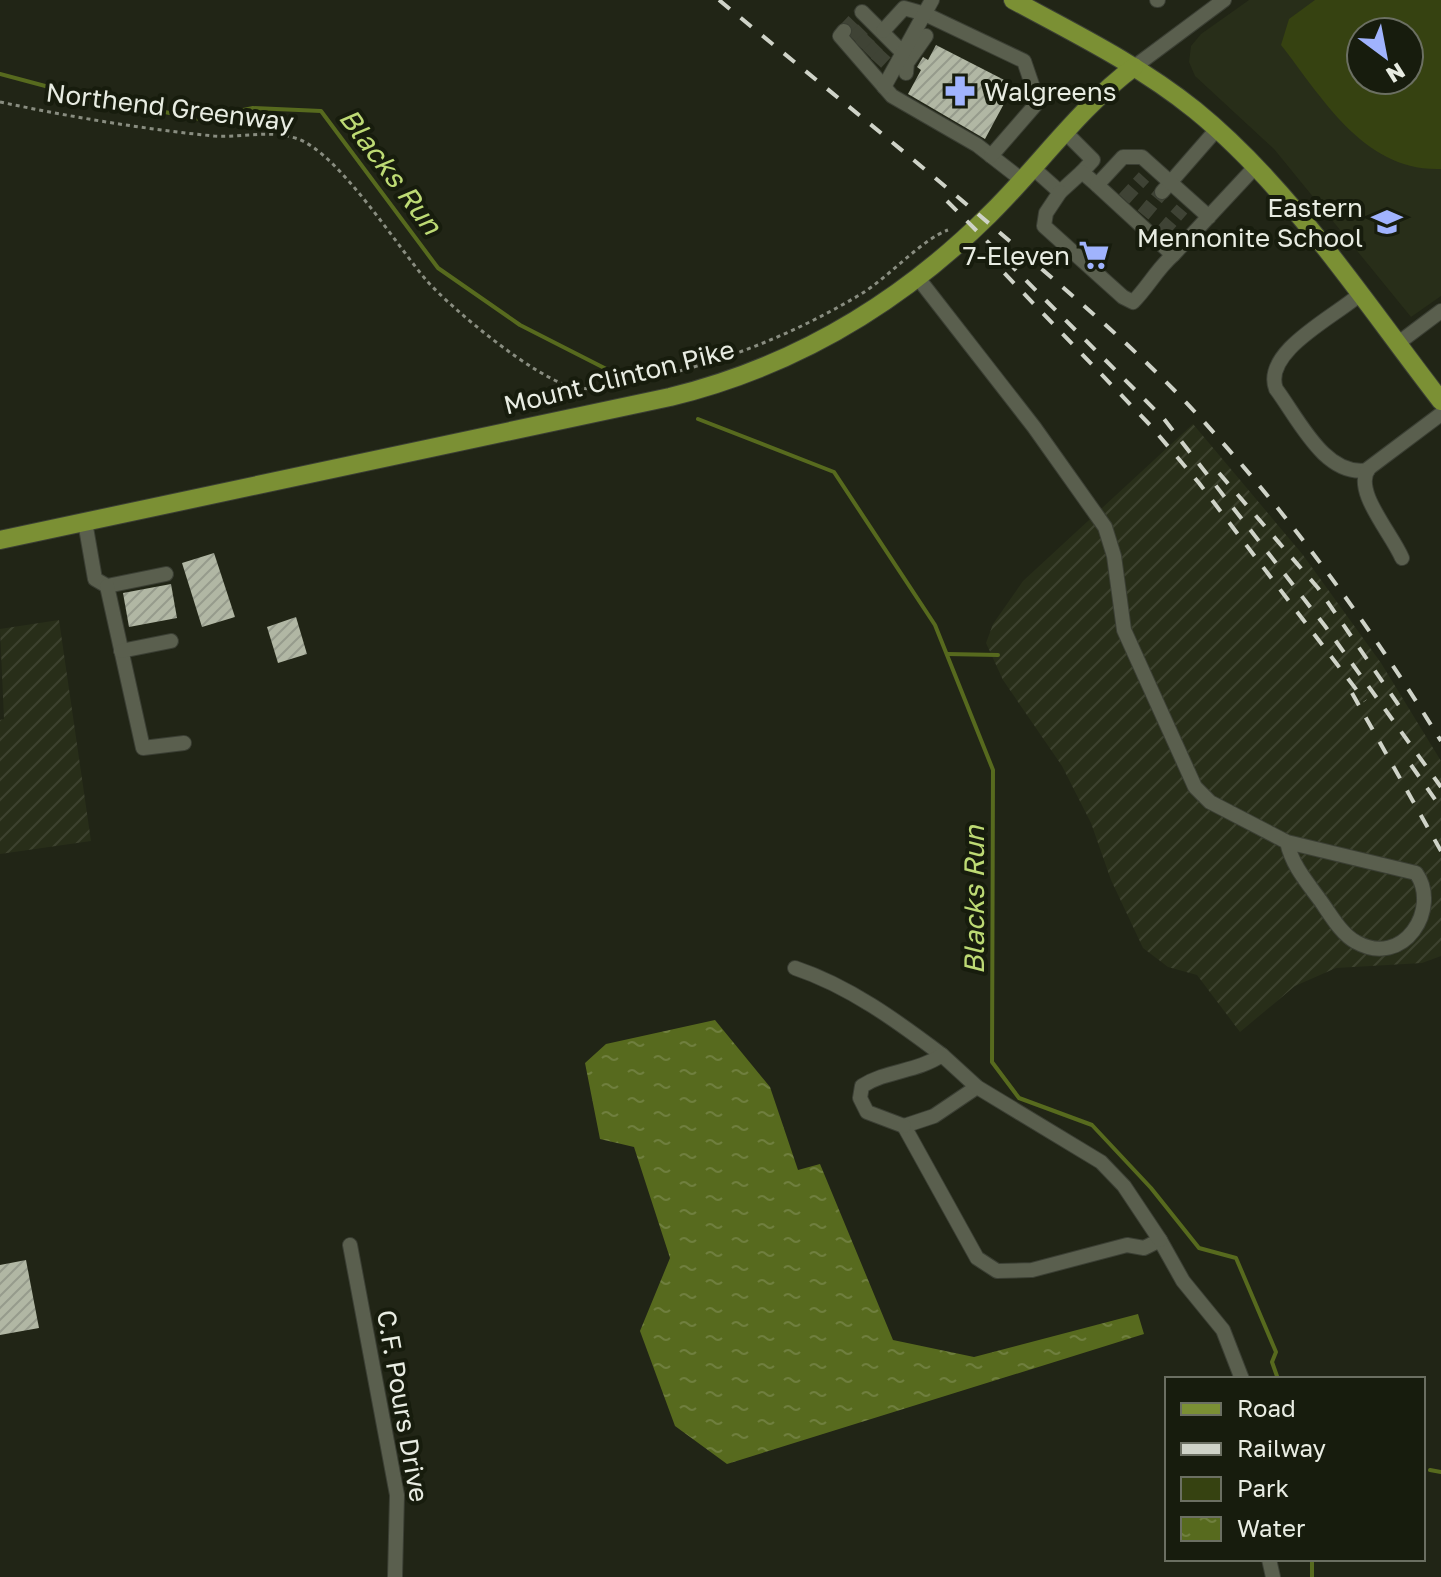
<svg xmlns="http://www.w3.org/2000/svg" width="1441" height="1577" viewBox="0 0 1441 1577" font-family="'Golos Text',sans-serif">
<defs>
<pattern id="industrial-furrows" width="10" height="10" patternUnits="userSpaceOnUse" patternTransform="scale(2)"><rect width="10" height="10" fill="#282e19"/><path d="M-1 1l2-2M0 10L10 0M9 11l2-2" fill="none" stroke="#3d422f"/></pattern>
<pattern id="water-ripples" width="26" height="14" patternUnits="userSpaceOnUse" patternTransform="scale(2)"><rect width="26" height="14" fill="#576a1e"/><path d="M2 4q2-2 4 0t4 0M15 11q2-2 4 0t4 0" fill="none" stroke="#6f7f3e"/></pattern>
<pattern id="building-hatch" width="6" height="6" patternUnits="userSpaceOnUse" patternTransform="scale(2)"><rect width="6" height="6" fill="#b1b7a4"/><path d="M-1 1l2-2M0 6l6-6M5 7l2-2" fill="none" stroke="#969b8c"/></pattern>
</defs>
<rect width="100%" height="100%" fill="#212516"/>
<!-- built -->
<path fill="#282e19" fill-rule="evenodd" d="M1249,0H1441V296L1411,317L1274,149L1195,76L1189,62L1191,46L1201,34ZM1361,32H1409V80H1361Z"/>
<!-- industrial -->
<g fill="url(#industrial-furrows)">
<path d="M1193,424L1303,555L1381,663L1441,761V956L1422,963L1336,968L1295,986L1240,1032L1197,975L1168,967L1143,948L1111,880L1091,823L1062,766L1003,680L986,643L993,624L1023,581Z"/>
<path d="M59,620L91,841L0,854V720L4,719L0,629Z"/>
</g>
<!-- green -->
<path fill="#364211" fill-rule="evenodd" d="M1315,0H1441V169C1364,172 1322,97 1281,45L1289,19ZM1361,32H1409V80H1361Z"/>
<!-- water -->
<path fill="url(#water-ripples)" d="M715,1020L770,1087L798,1170L820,1164L893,1340L974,1357L1138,1314L1144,1334L727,1464L675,1426L640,1331L670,1258L634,1147L600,1139L585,1063L606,1044Z"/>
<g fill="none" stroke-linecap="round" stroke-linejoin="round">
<!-- stream -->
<g stroke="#576a1e" stroke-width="4">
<path d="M0,74L79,95L200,119L253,108L321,111L438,268L520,325L622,377"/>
<path d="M698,419L834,472L935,625L993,770L992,1062L1019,1098L1092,1125L1151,1188L1199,1248L1236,1258L1276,1352L1272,1362L1278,1379"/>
<path d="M947,654L998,655"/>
<path d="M1430,1470L1441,1472"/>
<path d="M1312,1559V1577"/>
</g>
</g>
<!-- building -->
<g fill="url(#building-hatch)">
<path d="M936,45L1014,85L985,139L908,94L921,70L917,67L923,57L928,60Z"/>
<path d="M214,553L235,617L202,627L182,563Z"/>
<path d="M171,584L177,618L129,627L123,593Z"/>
<path d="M296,617L307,654L278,663L267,627Z"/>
<path d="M26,1260L39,1328L0,1335V1265Z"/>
</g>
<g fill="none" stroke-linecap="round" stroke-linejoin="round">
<!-- minor-tunnel -->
<g stroke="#3f4335" stroke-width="14" stroke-dasharray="14 7" stroke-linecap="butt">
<path d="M844,31L862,12"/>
<path d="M853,39L865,27"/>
<path d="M860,47L872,34"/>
<path d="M868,55L880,43"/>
<path d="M876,63L887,51"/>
<path d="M1124,199L1144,177"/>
<path d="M1143,215L1162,192"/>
<path d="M1162,232L1182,209"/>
</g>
<!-- minor casing -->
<g stroke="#3b3f34" stroke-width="16">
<g id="minor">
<path d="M1157,0H1158"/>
<path d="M862,12L904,54"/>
<path d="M844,31L840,36L892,96L977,145L1022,180"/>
<path d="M883,31L904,8L925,14L1024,61L1038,102L991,156"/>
<path d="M1134,67L1224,0"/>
<path d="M906,73L907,63L926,36"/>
<path d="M884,87L932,0"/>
<path d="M1066,133L1093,160L1082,172"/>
<path d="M1033,168L1060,192L1082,172L1097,185"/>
<path d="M1060,192L1046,213L1044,226L1123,297L1133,302C1148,287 1157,269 1173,255"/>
<path d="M1162,192L1217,129"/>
<path d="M1209,217L1142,157H1123L1097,185L1173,255L1256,166"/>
<path d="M918,278L1034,427L1105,527L1114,556L1124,630L1195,787L1210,802L1287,842L1416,873C1441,908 1404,969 1356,942C1341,934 1330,914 1320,900C1306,881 1292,865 1287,842"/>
<path d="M1359,295C1334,317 1262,352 1276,389C1298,418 1325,478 1368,470"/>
<path d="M1397,344L1441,311"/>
<path d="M85,522L95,579L107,586L166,574"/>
<path d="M1402,558C1391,532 1352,490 1369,468L1441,414"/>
<path d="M107,586L143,748L184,743"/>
<path d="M121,651L171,641"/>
<path d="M795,968C849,986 897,1021 942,1055"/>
<path d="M977,1087L934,1116L904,1126L977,1258L997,1271L1032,1270L1127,1245L1144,1248L1160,1240L1183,1281L1223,1330L1242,1379"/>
<path d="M904,1126L867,1112L860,1098L862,1086C887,1070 917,1072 942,1055L977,1087L1101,1162L1124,1186L1160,1240"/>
<path d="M350,1245L397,1495L395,1577"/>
<path d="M1269,1559L1273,1577"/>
</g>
</g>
<!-- major casing -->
<g stroke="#3b3f34" stroke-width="20">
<g id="major">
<path d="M1013,0C1076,34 1139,65 1195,110C1291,188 1365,303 1441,401"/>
<path d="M0,540L670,397C793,367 899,304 989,215C1038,167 1079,108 1134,67"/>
</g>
</g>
<!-- path -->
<path stroke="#898d80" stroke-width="3" stroke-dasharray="4 4" stroke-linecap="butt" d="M0,102C71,117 142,129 214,136C242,138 271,129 298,139C339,154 397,246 427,281C454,311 534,377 572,387C595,392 616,385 638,381C718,364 791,336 861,294C889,277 921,240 948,230"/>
<!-- minor -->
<use href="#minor" stroke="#5a5f4e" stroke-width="14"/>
<!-- major -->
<use href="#major" stroke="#7b9034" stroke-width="18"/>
<!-- rail -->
<g stroke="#cfd3c8" stroke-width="4" stroke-dasharray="14 14" stroke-linecap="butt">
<path d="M719,0C828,90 938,178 1044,271C1096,316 1148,361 1195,412C1288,513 1369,624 1441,741"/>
<path d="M947,201L1164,419L1325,626L1441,787"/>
<path d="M985,253L1150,425L1199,483L1365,701"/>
<path d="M1219,473L1318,588L1404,713"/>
<path d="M1352,693L1441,851"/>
<path d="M1411,765L1441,808"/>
</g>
</g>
<!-- icons -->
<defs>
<g id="pharmacy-bare" transform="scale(2.4)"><path d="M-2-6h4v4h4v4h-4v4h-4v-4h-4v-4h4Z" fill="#a0b3fd" stroke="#171c0d" stroke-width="2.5" paint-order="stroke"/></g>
<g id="school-bare" transform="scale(2.4)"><path d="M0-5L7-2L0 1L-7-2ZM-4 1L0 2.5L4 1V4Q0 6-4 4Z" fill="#a0b3fd" stroke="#171c0d" stroke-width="2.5" paint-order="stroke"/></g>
<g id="supermarket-bare" transform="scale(2.4)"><path d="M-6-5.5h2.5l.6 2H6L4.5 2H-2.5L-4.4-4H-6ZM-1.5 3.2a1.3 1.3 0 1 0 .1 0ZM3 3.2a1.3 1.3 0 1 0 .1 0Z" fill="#a0b3fd" stroke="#171c0d" stroke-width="2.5" paint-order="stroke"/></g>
</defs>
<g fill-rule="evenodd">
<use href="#pharmacy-bare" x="960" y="91"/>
<use href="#school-bare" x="1387" y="222"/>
<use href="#supermarket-bare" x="1094" y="255"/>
</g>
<g text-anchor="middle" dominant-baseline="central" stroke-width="8" stroke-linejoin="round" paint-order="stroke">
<!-- poi labels -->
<g font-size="26" fill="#e8ece2" stroke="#171c0d" text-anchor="end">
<text x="984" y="91" text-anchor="start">Walgreens</text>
<text x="1363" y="207">Eastern<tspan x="1363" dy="30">Mennonite School</tspan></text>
<text x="1070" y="255">7-Eleven</text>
</g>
<!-- street labels -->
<g font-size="26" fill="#e8ece2" stroke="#171c0d">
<text transform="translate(170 107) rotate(7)">Northend Greenway</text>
<text transform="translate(619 377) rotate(-14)">Mount Clinton Pike</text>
<text transform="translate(403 1406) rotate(80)">C.F. Pours Drive</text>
</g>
<!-- water labels -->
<g font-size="28" font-style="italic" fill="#bdda74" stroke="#171c0d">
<text transform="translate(391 171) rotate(53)">Blacks Run</text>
<text transform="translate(973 900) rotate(-90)">Blacks Run</text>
</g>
</g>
<!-- legend -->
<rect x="1165" y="1377" width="260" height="184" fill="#171c0d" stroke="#6b6f62" stroke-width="2"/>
<rect x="1181" y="1403" width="40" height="12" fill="#7b9034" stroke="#6b6f62" stroke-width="2"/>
<text x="1237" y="1417" font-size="24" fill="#e8ece2">Road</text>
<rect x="1181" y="1443" width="40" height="12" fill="#cfd3c8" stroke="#6b6f62" stroke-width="2"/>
<text x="1237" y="1457" font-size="24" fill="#e8ece2">Railway</text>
<rect x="1181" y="1477" width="40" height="24" fill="#364211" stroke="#6b6f62" stroke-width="2"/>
<text x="1237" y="1497" font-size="24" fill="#e8ece2">Park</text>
<rect x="1181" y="1517" width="40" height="24" fill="url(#water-ripples)" stroke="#6b6f62" stroke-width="2"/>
<text x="1237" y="1537" font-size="24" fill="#e8ece2">Water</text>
<!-- north arrow -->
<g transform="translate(1385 56) rotate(148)"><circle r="38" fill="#171c0d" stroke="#6b6f62" stroke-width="2"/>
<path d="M0-6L14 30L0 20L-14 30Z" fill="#a0b3fd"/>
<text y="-12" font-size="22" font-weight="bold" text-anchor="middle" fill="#e8ece2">N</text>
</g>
</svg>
